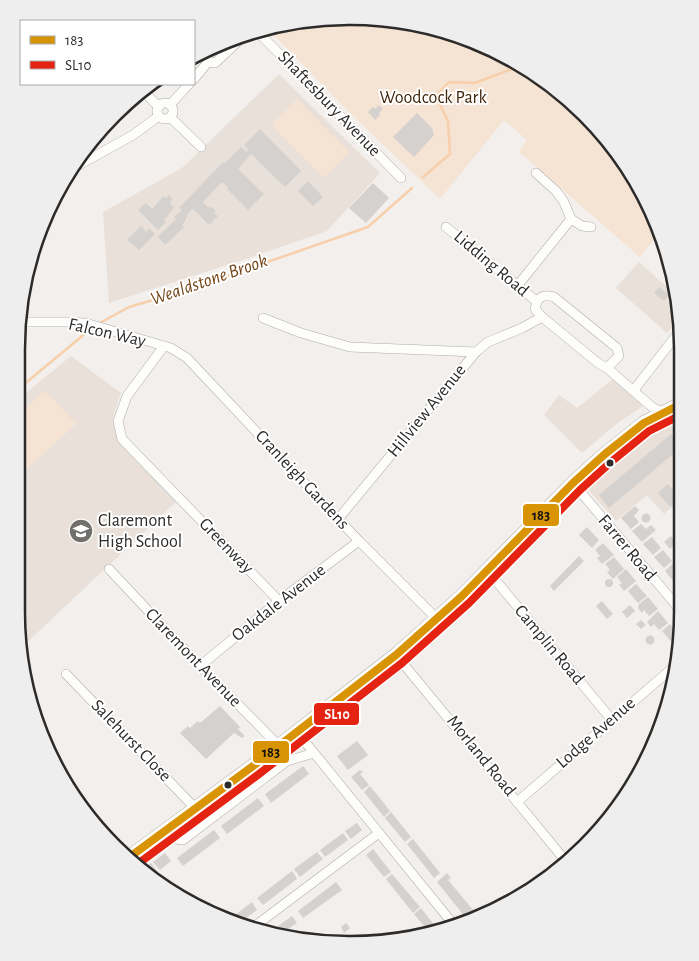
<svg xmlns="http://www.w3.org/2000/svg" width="699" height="961" viewBox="0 0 699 961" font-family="'Alegreya Sans',sans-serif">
<rect width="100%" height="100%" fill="#f3efec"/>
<!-- built -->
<g fill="#e9e0d9">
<path d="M279,74L380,173L327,231L246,259L109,303L103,212L182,168Z"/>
<path d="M639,262L677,296L680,306V318L667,333L616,288Z"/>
<path d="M71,356L121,393L114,413L113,422L118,437L177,501L21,648L16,611V401Z"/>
<path d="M613,379L643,406L615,425L582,453L544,415L559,395L577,408Z"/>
<path d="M671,422L681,432V504L678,507L675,505L664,514L647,495L616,521L585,486L629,450Z"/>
</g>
<!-- green -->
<g fill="#f5e3d4">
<path d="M327,17L393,19L456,34L516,61L569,99L614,146L657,222L660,232L640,257L519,152L527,140L504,120L440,199L350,113L266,27Z"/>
<path d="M297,99L349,152L323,178L271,125Z"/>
<path d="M45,390L76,424L21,475L16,470V417Z"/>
</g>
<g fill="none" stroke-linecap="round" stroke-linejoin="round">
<!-- stream -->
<g stroke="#f8cfab" stroke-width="2.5">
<path d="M423,177L450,154L448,121L436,96L449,82L475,83L517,67L520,64"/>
<path d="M98,324L129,307L187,290L368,227L412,188"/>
<path d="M16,391L93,327"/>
</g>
</g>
<!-- building -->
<g fill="#d4d1ce">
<path d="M379,105L383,109L379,113L380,115L375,120L368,112L373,107L375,109Z"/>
<path d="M417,113L432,128L434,135L414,157L393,137Z"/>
<path d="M260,129L301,171L285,187L251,154L238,169L264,194L248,210L227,189L228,187L222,182L203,202L209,208L210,206L216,211L214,213L218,216L209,225L193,209L187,214L188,216L185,219L186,220L182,225L184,227L165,245L158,237L176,219L174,217L182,210L179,208L223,162L224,164L241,147L247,152L248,149L244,145Z"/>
<path d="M308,181L323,197L313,206L298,191Z"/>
<path d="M373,183L389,198L366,223L349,208Z"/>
<path d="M169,195L173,199L170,201L172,203L170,204L174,207L164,220L166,222L158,230L138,210L146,203L152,209L164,196L166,198Z"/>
<path d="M141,226L146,232L149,228L155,234L139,250L127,240Z"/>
<path d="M659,287L669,295L664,301L654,293Z"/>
<path d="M671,434L681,447L609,508L599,495Z"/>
<path d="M668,484L680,499L670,507L658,493Z"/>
<path d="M635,506L639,510L634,516L639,522L631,529L621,518Z"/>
<circle cx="646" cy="518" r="4.5"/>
<path d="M641,524L646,529L651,525L656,530L642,542L632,531Z"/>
<path d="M587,527L599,540L592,548L579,535Z"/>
<path d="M671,536L677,543L670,549L664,542Z"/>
<path d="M652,537L661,548L653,555L643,544Z"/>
<path d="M603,543L614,555L602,564L597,558L600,556L595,550Z"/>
<path d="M663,550L672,561L664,568L654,557Z"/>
<path d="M579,556L584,561L554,591L550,586Z"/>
<path d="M614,557L624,569L613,579L607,572L610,570L605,564Z"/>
<path d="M673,563L682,573V576L674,582L665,571Z"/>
<path d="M626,569L636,581L624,591L619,585L622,583L617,577Z"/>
<circle cx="609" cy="583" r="4"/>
<path d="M636,584L647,596L638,603L628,591Z"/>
<path d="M648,597L658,609L649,616L644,610L642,613L638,608L639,604Z"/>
<path d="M602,601L613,614L607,619L596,606Z"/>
<path d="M630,605L635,611L627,618L622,612Z"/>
<path d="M658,611L668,623L659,630L654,624L651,627L647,622Z"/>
<path d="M641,620L646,625L641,629L636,624Z"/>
<path d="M670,624L681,637L679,651L662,631Z"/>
<circle cx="650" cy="640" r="4.5"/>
<path d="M220,706L240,727L238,729L245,736L242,738L234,733L206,759L180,733L188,726L190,728L198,721L200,723Z"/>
<path d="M357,741L368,755L348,770L337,756Z"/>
<path d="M303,766L309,774L271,803L265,794Z"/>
<path d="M360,770L363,772L360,774L369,785L362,790L351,777Z"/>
<path d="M370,786L390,811L384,817L364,792Z"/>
<path d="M258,798L264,806L227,834L221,826Z"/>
<path d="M391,812L411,837L405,842L385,818Z"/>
<path d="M357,823L362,830L351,839L345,831Z"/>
<path d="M214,830L220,838L183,866L177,858Z"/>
<path d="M343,833L348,840L325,857L320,850Z"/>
<path d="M413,839L440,873L434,878L407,844Z"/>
<path d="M373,849L391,872L384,877L366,855Z"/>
<path d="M317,852L323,859L300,877L294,869Z"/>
<path d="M165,853L171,861L160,870L153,862Z"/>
<path d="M151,863L158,872L151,876L142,870Z"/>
<path d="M292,871L297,879L263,905L257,898Z"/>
<path d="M447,873L451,878L448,880L474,911L466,918L437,882Z"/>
<path d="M392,874L420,907L413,913L386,879Z"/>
<path d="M336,882L342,890L303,918L298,911Z"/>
<path d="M252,902L257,910L241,922L230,919Z"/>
<path d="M421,908L438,930L429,932L414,914Z"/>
<path d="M474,914L478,919L468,922L467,920Z"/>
<path d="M292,916L297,923L281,934L271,931Z"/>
<path d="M346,923L350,928L344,933L341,927Z"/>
</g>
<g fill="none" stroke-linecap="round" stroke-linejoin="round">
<!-- street casing -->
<g stroke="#afacab" stroke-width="10">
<g id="street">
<path d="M256,30L401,178"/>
<path d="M214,46L207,56L208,62L215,63L246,34"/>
<path d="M194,79L208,62"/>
<path d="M142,90L159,107"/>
<circle cx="165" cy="111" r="8"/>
<path d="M170,105L189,84"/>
<path d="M170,117L201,147"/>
<path d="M70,170L133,135L159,116"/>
<path d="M536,173L556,191L564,202L571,219L582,226L591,227"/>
<path d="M446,227L536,301"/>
<path d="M518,285L571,219"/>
<path d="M263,318L301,333L350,347L476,352"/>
<path d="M20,322H75L89,324L171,348L187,358L359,541L437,619"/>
<path d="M164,346L127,396L118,421L122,439L279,601"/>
<path d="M607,368L619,356L617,348L554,297C542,293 537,298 535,309L542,317L598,363L607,368L652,407L662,412L681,417"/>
<path d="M634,390L675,337"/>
<path d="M573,483L682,612"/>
<path d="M339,518L476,352L488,342L522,328L542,317"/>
<path d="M109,569L200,666L278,745"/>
<path d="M487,570L612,720"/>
<path d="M396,655L564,859"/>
<path d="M200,666L279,601L359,541"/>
<path d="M66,674L195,808"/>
<path d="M297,732L454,925"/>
<path d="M517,802L676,665"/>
<path d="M167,829L176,839L183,840L287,761L314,753"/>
<path d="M255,926L379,833"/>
</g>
</g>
<!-- primary casing -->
<g stroke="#afacab" stroke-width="15">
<path id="primary" d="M127,859L253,766L396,655L462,596L573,483L605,454L644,423L681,404"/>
</g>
<!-- street -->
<use href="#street" stroke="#fdfdfc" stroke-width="9"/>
<!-- primary -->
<use href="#primary" stroke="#fdfdfc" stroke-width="14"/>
<!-- bus-1 casing -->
<g stroke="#fff" stroke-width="11">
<path id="bus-1" d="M127,859L253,766L396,655L462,596L573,483L605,454L644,423L681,404"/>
</g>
<!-- bus-2 casing -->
<g stroke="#fff" stroke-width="11">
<path id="bus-2" d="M135,866L259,774L402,663L469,603L580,490L611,462L649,431L681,415"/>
</g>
<!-- bus-1 -->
<use href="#bus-1" stroke="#d99406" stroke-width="8"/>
<!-- bus-2 -->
<use href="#bus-2" stroke="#e42313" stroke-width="8"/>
</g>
<!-- icons -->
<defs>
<g id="school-disc" transform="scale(1.25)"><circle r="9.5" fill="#72706d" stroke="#fff"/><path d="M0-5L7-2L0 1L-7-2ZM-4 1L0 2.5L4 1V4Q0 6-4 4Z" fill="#fff"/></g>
</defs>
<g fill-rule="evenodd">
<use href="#school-disc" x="81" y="531"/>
</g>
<!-- markers -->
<g fill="#2d2b29" stroke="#fff" stroke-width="2">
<circle cx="610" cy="463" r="4.5"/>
<circle cx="228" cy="785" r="4.5"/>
</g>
<g text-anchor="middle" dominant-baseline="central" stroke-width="4" stroke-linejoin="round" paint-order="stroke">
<!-- park labels -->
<g font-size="18" fill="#412509" stroke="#fff">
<text x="433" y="98">Woodcock Park</text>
</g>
<!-- street labels -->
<g font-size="18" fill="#2d2b29" stroke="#fff">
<text transform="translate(329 104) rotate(46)">Shaftesbury Avenue</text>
<text transform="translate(491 264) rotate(40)">Lidding Road</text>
<text transform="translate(107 333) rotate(13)">Falcon Way</text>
<text transform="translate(427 411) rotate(-51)">Hillview Avenue</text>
<text transform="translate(302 480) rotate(47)">Cranleigh Gardens</text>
<text transform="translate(226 546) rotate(46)">Greenway</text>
<text transform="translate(627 548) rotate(50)">Farrer Road</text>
<text transform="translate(279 603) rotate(-38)">Oakdale Avenue</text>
<text transform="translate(549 645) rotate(50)">Camplin Road</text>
<text transform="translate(193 658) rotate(46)">Claremont Avenue</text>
<text transform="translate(596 733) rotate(-41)">Lodge Avenue</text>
<text transform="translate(131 741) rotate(46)">Salehurst Close</text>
<text transform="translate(481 756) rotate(51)">Morland Road</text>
</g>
<!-- poi labels -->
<g font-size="18" fill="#2d2b29" stroke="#fff" text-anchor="start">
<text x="98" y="521">Claremont<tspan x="98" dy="21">High School</tspan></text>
</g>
<!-- water labels -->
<g font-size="19" font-style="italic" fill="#734516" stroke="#fff">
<text transform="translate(209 280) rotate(-19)">Wealdstone Brook</text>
</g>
</g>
<!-- crop -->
<path d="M0 0H699V961H0ZM349 25H350A324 324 0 0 1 674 349V612A324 324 0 0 1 350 936H349A324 324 0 0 1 25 612V349A324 324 0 0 1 349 25Z" fill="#eee" fill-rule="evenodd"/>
<path fill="none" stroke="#2d2b29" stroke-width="2.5" d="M349 25H350A324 324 0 0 1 674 349V612A324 324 0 0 1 350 936H349A324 324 0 0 1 25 612V349A324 324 0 0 1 349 25Z"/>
<g stroke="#fff" stroke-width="2">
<rect x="522" y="503" width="38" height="24" rx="5" fill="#d99406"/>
<rect x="313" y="702" width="47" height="24" rx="5" fill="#e42313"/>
<rect x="252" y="740" width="38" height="24" rx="5" fill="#d99406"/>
</g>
<g font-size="14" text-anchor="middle" font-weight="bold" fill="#fff">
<text x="337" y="719">SL10</text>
</g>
<g font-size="14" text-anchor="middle" font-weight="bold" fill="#111">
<text x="541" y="520">183</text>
<text x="271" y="757">183</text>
</g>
<!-- legend -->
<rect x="20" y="20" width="175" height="65" fill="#ffffff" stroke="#abaaa9"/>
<rect x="30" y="36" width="25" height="8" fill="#d99406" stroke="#abaaa9"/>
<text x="65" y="45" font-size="15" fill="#2d2b29">183</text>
<rect x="30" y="61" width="25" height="8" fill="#e42313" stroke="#abaaa9"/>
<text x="65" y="70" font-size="15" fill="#2d2b29">SL10</text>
</svg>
